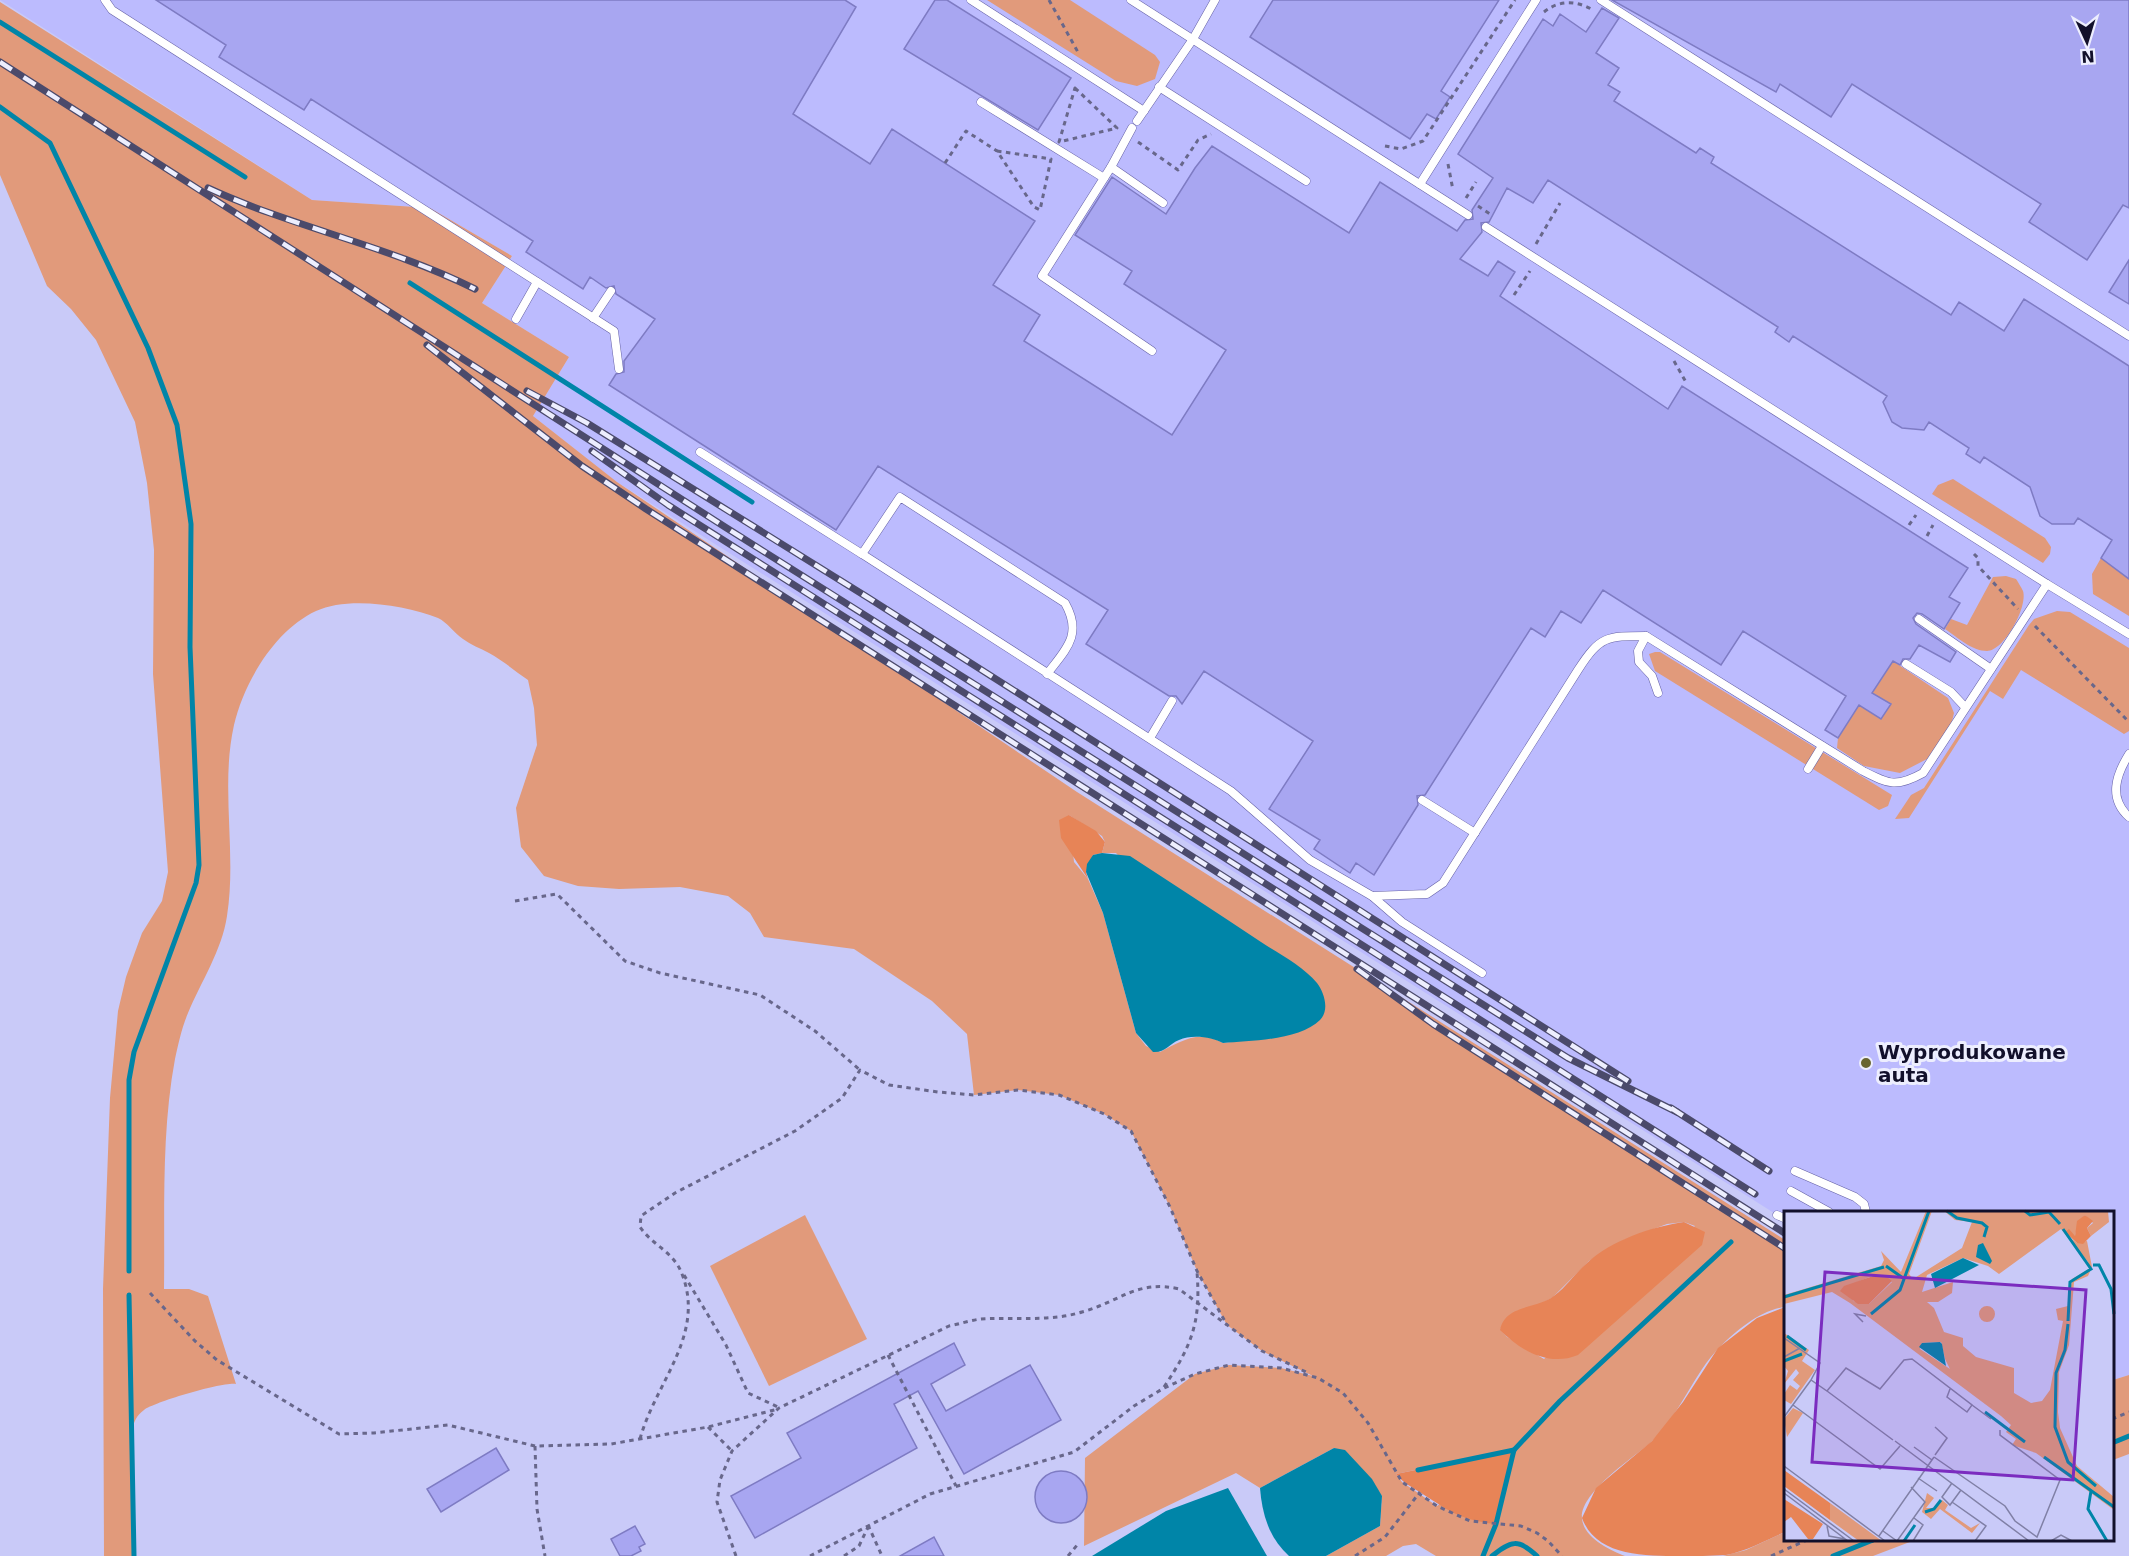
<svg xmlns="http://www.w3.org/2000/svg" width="2129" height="1556" viewBox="0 0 2129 1556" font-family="'DejaVu Sans',sans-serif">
<rect width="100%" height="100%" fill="#c9caf8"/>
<!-- built -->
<path fill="#bcbbfe" d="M0,0H2129V1375L2113,1380L2112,1212H1786L1785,1220L617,482L533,416L569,357L482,303L512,256L430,208L312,200Z"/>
<!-- green -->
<g fill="#e19a7b" fill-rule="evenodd">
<path d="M987,0H1070L1155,55L1160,62L1155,79L1137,86L1116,81Z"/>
<path d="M0,2L312,200L430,208L512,256L482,303L569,357L533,416L617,482L1077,792L1785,1240V1307C1761,1310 1737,1330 1720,1347C1694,1372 1680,1416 1650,1443C1633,1458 1579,1493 1582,1519C1584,1538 1610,1550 1625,1556H1436L1416,1544L1403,1546L1386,1556H1326L1380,1526L1382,1496L1334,1448L1260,1488L1236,1473L1084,1546L1085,1458L1195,1374L1229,1365L1281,1368L1313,1376L1262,1351L1227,1325L1197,1271L1170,1207L1131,1131L1104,1114L1059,1095L1018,1090L974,1095L967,1034L932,1001L854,949L764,937L750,913L728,896L680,887L619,889L578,886L544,876L521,847L516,808L537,745L534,708L528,680C515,671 502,660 489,653C480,648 471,645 463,639C454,633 447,622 438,618C405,605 348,596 316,611C275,630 244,682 234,725C220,787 237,853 227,916C222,950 201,982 188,1013C182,1027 178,1045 175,1059C161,1134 165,1213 164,1289H189L208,1296L236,1384C222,1382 155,1402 144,1410C136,1416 134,1422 132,1430V1556H104L103,1289L110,1098L118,1011L126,977L142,933L162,901L168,872L153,674L154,550L147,483L135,422L96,340L71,309L47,286L0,175ZM1069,815L1102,836L1105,842L1102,853H1116L1283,1036L1223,1043C1199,1029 1181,1041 1160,1052L1146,1046L1136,1033L1103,913L1088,879L1074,862ZM1684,1222L1695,1226L1544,1359L1507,1337L1500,1329L1553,1297L1589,1261L1606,1250L1624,1240L1667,1224ZM1513,1450L1437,1506L1402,1482L1396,1474Z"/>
<path d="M1953,479L2045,538L2051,547L2050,554L2043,563L1932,494L1938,485Z"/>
<path d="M2101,558L2129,579V616L2093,594L2092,574Z"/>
<path d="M2006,576L2016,579C2018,582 2021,587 2023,591C2028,607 2004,651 1987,651C1972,651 1957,637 1945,629L1951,619L1967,625L1993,577Z"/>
<path d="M2057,611L2070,612L2129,648V731L2124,734L2021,670L2003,699L1990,691L1909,818L1895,819L1911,795L1924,788L2029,625L2034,619Z"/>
<path d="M1655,652H1660L1892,795L1888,806L1879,810L1655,671L1649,654Z"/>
<path d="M1893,661L1948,698L1954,713L1951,725L1927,759L1900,773L1864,766L1837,748L1838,738L1859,705L1890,704L1872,693Z"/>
<path d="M805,1215L867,1339L769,1386L710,1266Z"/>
<path d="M2129,1375V1454L2113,1460V1380Z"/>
<path d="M1785,1532L1786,1540H1915L1873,1556H1723L1746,1550Z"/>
</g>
<!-- forest -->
<g fill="#e78457">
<path d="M1069,815L1096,831L1105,842L1102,853L1093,855L1086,872L1088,879L1061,838L1059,820Z"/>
<path d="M1684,1222L1705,1232L1702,1245L1578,1355C1549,1367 1521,1351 1500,1330C1505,1306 1532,1309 1551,1298C1564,1290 1575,1273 1587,1263C1612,1240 1651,1227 1684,1222Z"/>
<path d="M1785,1307V1532C1766,1540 1747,1551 1726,1555C1711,1556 1694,1556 1680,1556C1643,1556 1596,1556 1582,1518L1596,1488L1652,1441L1683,1402L1718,1348L1757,1318Z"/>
<path d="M1514,1450L1496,1524C1459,1520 1448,1510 1418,1491C1410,1486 1402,1482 1396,1474Z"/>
</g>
<!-- water -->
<g fill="#0085a8">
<path d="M1102,853L1130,856C1174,885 1218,913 1261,942C1279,954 1303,966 1317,983C1324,992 1330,1010 1320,1020C1300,1040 1250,1041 1223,1043C1212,1037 1192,1034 1179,1040C1169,1044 1165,1053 1153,1052L1136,1033L1103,913L1086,872L1087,864L1093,855Z"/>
<path d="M1334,1448L1345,1450L1372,1479L1382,1496L1380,1526L1326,1556H1289C1269,1538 1262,1514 1260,1488Z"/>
<path d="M1228,1488L1267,1556H1092L1166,1511Z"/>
</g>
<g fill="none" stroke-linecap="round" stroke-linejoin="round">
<!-- stream -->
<g stroke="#0085a8" stroke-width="5">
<path d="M0,22L245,177"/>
<path d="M0,107L50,143L148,348L177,425L191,524L190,647L199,865L196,883L134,1052L129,1080V1271"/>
<path d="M410,283L752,502"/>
<path d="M129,1295L134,1556"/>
<path d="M2112,1443L2129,1436"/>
<path d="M1418,1470L1514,1450"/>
<path d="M1483,1556L1496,1524L1514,1450L1560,1401L1731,1242"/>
<path d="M1492,1556C1511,1541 1518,1538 1537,1556"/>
<path d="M1833,1556L1873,1540"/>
</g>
</g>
<!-- building -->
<g fill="#a8a6f1" stroke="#7e7bc3" stroke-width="1.5">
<path d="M156,0H845L856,7L793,114L870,164L892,129L1035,221L993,285L1040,315L1024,341L1172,435L1226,350L1124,284L1132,271L1075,235L1112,177L1166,214L1195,168L1212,146L1349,233L1380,182L1457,231L1465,220L1473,219L1472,210L1493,178L1458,154L1543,19L1553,26L1560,14L1586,32L1602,8L1619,18L1596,53L1619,68L1608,85L1620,92L1614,101L1696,153L1700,148L1714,157L1711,163L1951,315L1959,302L2004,331L2024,299L2129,366V579L2101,558L2112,540L2078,518L2074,524H2052L2040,516L2030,487L1984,457L1980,463L1966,454L1969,448L1929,422L1924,430L1902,428L1892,422L1883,402L1887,396L1793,336L1789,342L1775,332L1778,327L1548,180L1533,203L1507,188L1489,222L1481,223L1482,232L1460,259L1488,276L1498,261L1515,272L1500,296L1668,409L1682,386L1968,568L1949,597L1960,603L1944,629L1922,614L1917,613L1913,618L1916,624L1956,652L1950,662L1919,645L1910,659H1903L1900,665L1893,661L1872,693L1891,704L1881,719L1859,705L1838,738L1825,730L1846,696L1743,631L1721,665L1603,590L1581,623L1561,611L1545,637L1531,628L1425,795L1417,796L1418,805L1374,875L1356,863L1350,873L1314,849L1320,840L1269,809L1313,741L1204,671L1182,704L1176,696H1169L1086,644L1108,610L878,466L836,530L609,385L616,374L624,372V361L655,319L616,294L614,286L606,288L590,277L583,289L526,252L533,241L311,99L304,110L219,57L226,45Z"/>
<path d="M935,0H947L1071,78L1038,130L904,49Z"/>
<path d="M1273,0H1499L1441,91L1450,97L1436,119L1427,114L1410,139L1250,37Z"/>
<path d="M1612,0H2129V208L2123,205L2087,260L2029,222L2041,204L1852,84L1831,117L1780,84L1776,92Z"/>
<path d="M2129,260V304L2109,292Z"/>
<path d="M954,1343L965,1365L931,1384L946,1411L1030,1365L1061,1420L964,1474L918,1391L894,1404L917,1448L755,1538L731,1496L801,1458L787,1433Z"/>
<path d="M496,1448L509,1470L441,1512L427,1489Z"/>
<circle cx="1061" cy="1497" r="26"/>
<path d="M635,1526L645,1544L639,1547L641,1551L631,1556H620L611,1539Z"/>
<path d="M934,1537L944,1556H900Z"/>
</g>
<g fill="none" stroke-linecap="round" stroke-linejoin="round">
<!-- lane casing -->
<g stroke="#6561a6" stroke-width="9">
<g id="lane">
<path d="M105,0L112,10L614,331L619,369"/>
<path d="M971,0L1144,111"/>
<path d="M1131,0L1468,215"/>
<path d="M1601,0L2129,336"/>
<path d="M1159,87L1306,181"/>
<path d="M981,102L1104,178"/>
<path d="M1137,121L1193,39L1215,0"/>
<path d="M1132,128L1111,167L1042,276L1152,351"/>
<path d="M1111,167L1163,203"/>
<path d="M1420,184L1536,0"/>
<path d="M1486,227L2047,584"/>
<path d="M593,318L611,291"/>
<path d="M516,319L537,282"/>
<path d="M700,452L862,554"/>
<path d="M1919,619L1991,669"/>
<path d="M1646,636L1638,651L1639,662L1652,676L1658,693"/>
<path d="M1906,664L1951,692L1965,707"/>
<path d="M1047,674C1066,649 1083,635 1065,603L900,497L862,554L1231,791L1310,860L1372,896L1427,894L1443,883L1578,670C1600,636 1606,636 1646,636L1863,771C1889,784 1896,788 1923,773L2047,584L2129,634"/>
<path d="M1150,738L1172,701"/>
<path d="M2129,754C2116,775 2108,798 2129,817"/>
<path d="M1808,769L1822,746"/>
<path d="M1422,800L1475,833"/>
<path d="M1372,896L1402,922L1482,973"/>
<path d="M1795,1171L1855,1197L1864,1204L1866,1212"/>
<path d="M1791,1191L1829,1212"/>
<path d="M1777,1215L1786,1219"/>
</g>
</g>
<!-- path -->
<g stroke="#68678b" stroke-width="3" stroke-dasharray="4.5 4.5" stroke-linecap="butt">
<path d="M1049,0L1079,54"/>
<path d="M1544,12C1559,0 1576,0 1593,10"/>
<path d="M1075,88L1117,128L1059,142Z"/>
<path d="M1138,142L1178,170L1198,140L1211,134"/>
<path d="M1385,146L1401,149L1423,141L1515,0"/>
<path d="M997,151L1051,159L1040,210L1034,207Z"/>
<path d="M945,163L966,131L997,151"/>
<path d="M1448,164L1453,190"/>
<path d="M1466,198L1476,182"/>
<path d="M1478,206L1490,214"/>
<path d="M1536,244L1560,203"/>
<path d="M1514,295L1530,271"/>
<path d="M1674,361L1687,384"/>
<path d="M1909,525L1916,515"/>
<path d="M1927,536L1933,525"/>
<path d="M1974,554L1978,558V566L2018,609"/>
<path d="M2035,626L2129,722"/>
<path d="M515,901L557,894L625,961L660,973L760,995L815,1031L860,1070"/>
<path d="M684,1275L726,1345L748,1393L778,1407"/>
<path d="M150,1293L195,1341L217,1360L339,1434L374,1433L448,1425L535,1446L611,1444L708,1427L778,1409"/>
<path d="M888,1355L956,1486"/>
<path d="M1164,1387C1192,1345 1201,1322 1197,1272"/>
<path d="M2112,1419L2129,1412"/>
<path d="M708,1427L732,1451"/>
<path d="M640,1439C655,1383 706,1335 682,1274C674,1252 652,1245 640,1227L641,1216L675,1193L795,1131L842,1098L860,1070L889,1085L938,1092L974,1095L1018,1090L1059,1095L1104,1114L1131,1131L1170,1207L1197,1271L1227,1325"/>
<path d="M535,1446L537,1509L545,1556"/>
<path d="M868,1525L882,1556"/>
<path d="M736,1556L717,1502L720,1480L732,1451L779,1408L949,1326C960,1324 971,1320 981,1319C1015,1317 1049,1322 1082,1312C1119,1302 1138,1279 1179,1289L1262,1351L1308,1373"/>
<path d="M810,1556L930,1494L1074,1452L1134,1406L1164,1388L1195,1374L1229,1365L1281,1368L1318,1378L1343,1393L1368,1423L1402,1482L1437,1506L1470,1521L1521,1526L1537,1533L1548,1541L1562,1556"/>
<path d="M844,1556L859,1546L868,1527"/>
<path d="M1068,1556L1078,1544"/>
<path d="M1355,1556L1385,1537L1420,1492"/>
<path d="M1771,1556L1807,1540"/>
</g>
<!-- lane -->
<use href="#lane" stroke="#fff" stroke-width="8"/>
<!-- rail casing -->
<g stroke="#4b4a6b" stroke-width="7">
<g id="rail">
<path d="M0,62L725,527L1568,1058L1677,1112"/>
<path d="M208,188C295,228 389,246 475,289"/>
<path d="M427,345L582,466L646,509L1786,1234"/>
<path d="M527,391L587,423L867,597L1628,1081"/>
<path d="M592,451L668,505L1755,1194"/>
<path d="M1357,969L1433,1024L1786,1249"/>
<path d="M1671,1108L1769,1171"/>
</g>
</g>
<!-- rail -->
<use href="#rail" stroke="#edeefe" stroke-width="4.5" stroke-dasharray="14" stroke-linecap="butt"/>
</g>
<!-- markers -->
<circle fill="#696531" stroke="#edeefe" stroke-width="2" cx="1866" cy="1063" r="6"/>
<g text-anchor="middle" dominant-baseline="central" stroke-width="6" stroke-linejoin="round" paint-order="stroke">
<!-- poi labels -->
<g font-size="20" font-weight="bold" fill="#12102b" stroke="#edeefe" text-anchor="start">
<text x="1878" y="1052">Wyprodukowane<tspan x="1878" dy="23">auta</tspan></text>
</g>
</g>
<!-- overview -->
<g transform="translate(1784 1211)">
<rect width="330" height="330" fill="#c9caf8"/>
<path d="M142,0H148L125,63L129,68L178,37L188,11L171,9L160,0H324L325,11L307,25L303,17L309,12L301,4L294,12L291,25L281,23L293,32L303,30L308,56L304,65L290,71L285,134L275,161L274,201L276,217L293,255L330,286V299L252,242L228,234L232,228L222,221L227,214L217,205L66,92L48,81L0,93V84L97,55L100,49L97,40L117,61ZM277,18L304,51L305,58L288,68L284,95L272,98L274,109L279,110L266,179L258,190L247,192L230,182V157L192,146L179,135V127L160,121L150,97L143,91H154L168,82L169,71L138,81L143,64L179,47L204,55L215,63ZM88,65H102L108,71L85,93L69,90L66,74ZM157,131L161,148L166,158L136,138L138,132ZM195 103a8 8 0 1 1 16 0a8 8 0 1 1-16 0ZM0,122L25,139L18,150L31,159L7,193L0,189V183L6,174L13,179L16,175L9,169L15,162L12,158L0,173L4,160L0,155ZM9,197L19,202L3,226L0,208ZM143,282L150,287L142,297H150L158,289L164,294L161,299L187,317L196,312L188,322L156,298L147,308L138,301ZM46,292L98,330H75L46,309Z" fill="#e19a7b" fill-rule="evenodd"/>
<path d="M301,4L309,10L303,17L307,25L299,33L293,32L281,21L285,18L291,25L293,10ZM92,64L102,65L108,70L85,93H74L56,80L60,75ZM0,259L46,292V309L0,275ZM0,288L39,313L29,328H24L7,306L0,311Z" fill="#e78457"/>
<path d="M199,32L208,50L206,53L192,46L194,34ZM179,47L195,54L151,77L147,63ZM156,131L158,133L162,155L135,136L138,132Z" fill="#0085a8"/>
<path fill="none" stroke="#0085a8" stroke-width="3" d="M163,0L173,7L198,12L203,16L200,26M241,0L246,4L265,1L276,13M279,18L307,58L286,71L284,110M309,54H315L327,78L330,103M102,55L119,67M0,86L100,56M87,103L116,79L145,0M284,113L281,139L272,162L271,216L284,251L312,275M3,125L22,139M0,150L18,143M201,201L241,231M260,246L330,296M307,280L304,298L323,330M141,301L150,298L157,289M120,330L131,314"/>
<path fill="none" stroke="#8080a6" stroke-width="1.5" d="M79,111L71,103L82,105M0,127L36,152L27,169M0,146L16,137M43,180L109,229M9,194L96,258L116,235M188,194L207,208M0,206L27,169L43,180L62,157L96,178L120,149L128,148L188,194L183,201L163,186L166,178M151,216L163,227L151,244M111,230L245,330M130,236L148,249M150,246L221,295L231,310L253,326L276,269L216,224V219M0,255L101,330M134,267L153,280M168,272L158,286L166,294L177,279M0,278L70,330M0,282L64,330M168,291L202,315L191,330M43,315L45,325L61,328M99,320L113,330L141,291L127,276M95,325L150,246M129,330L139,314L130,307M267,330L277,324L288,330"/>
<path fill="#7b2cbf" fill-opacity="0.15" stroke="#7b2cbf" stroke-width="3" d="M41,61L302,79L289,269L28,251Z"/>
<rect width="330" height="330" fill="none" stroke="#12102b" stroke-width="3"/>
</g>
<!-- north arrow -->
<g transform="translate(2087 42) rotate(176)" stroke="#edeefe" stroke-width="4.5" paint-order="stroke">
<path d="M0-4.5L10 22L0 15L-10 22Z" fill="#12102b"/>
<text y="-9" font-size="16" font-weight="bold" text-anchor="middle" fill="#12102b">N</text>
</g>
</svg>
